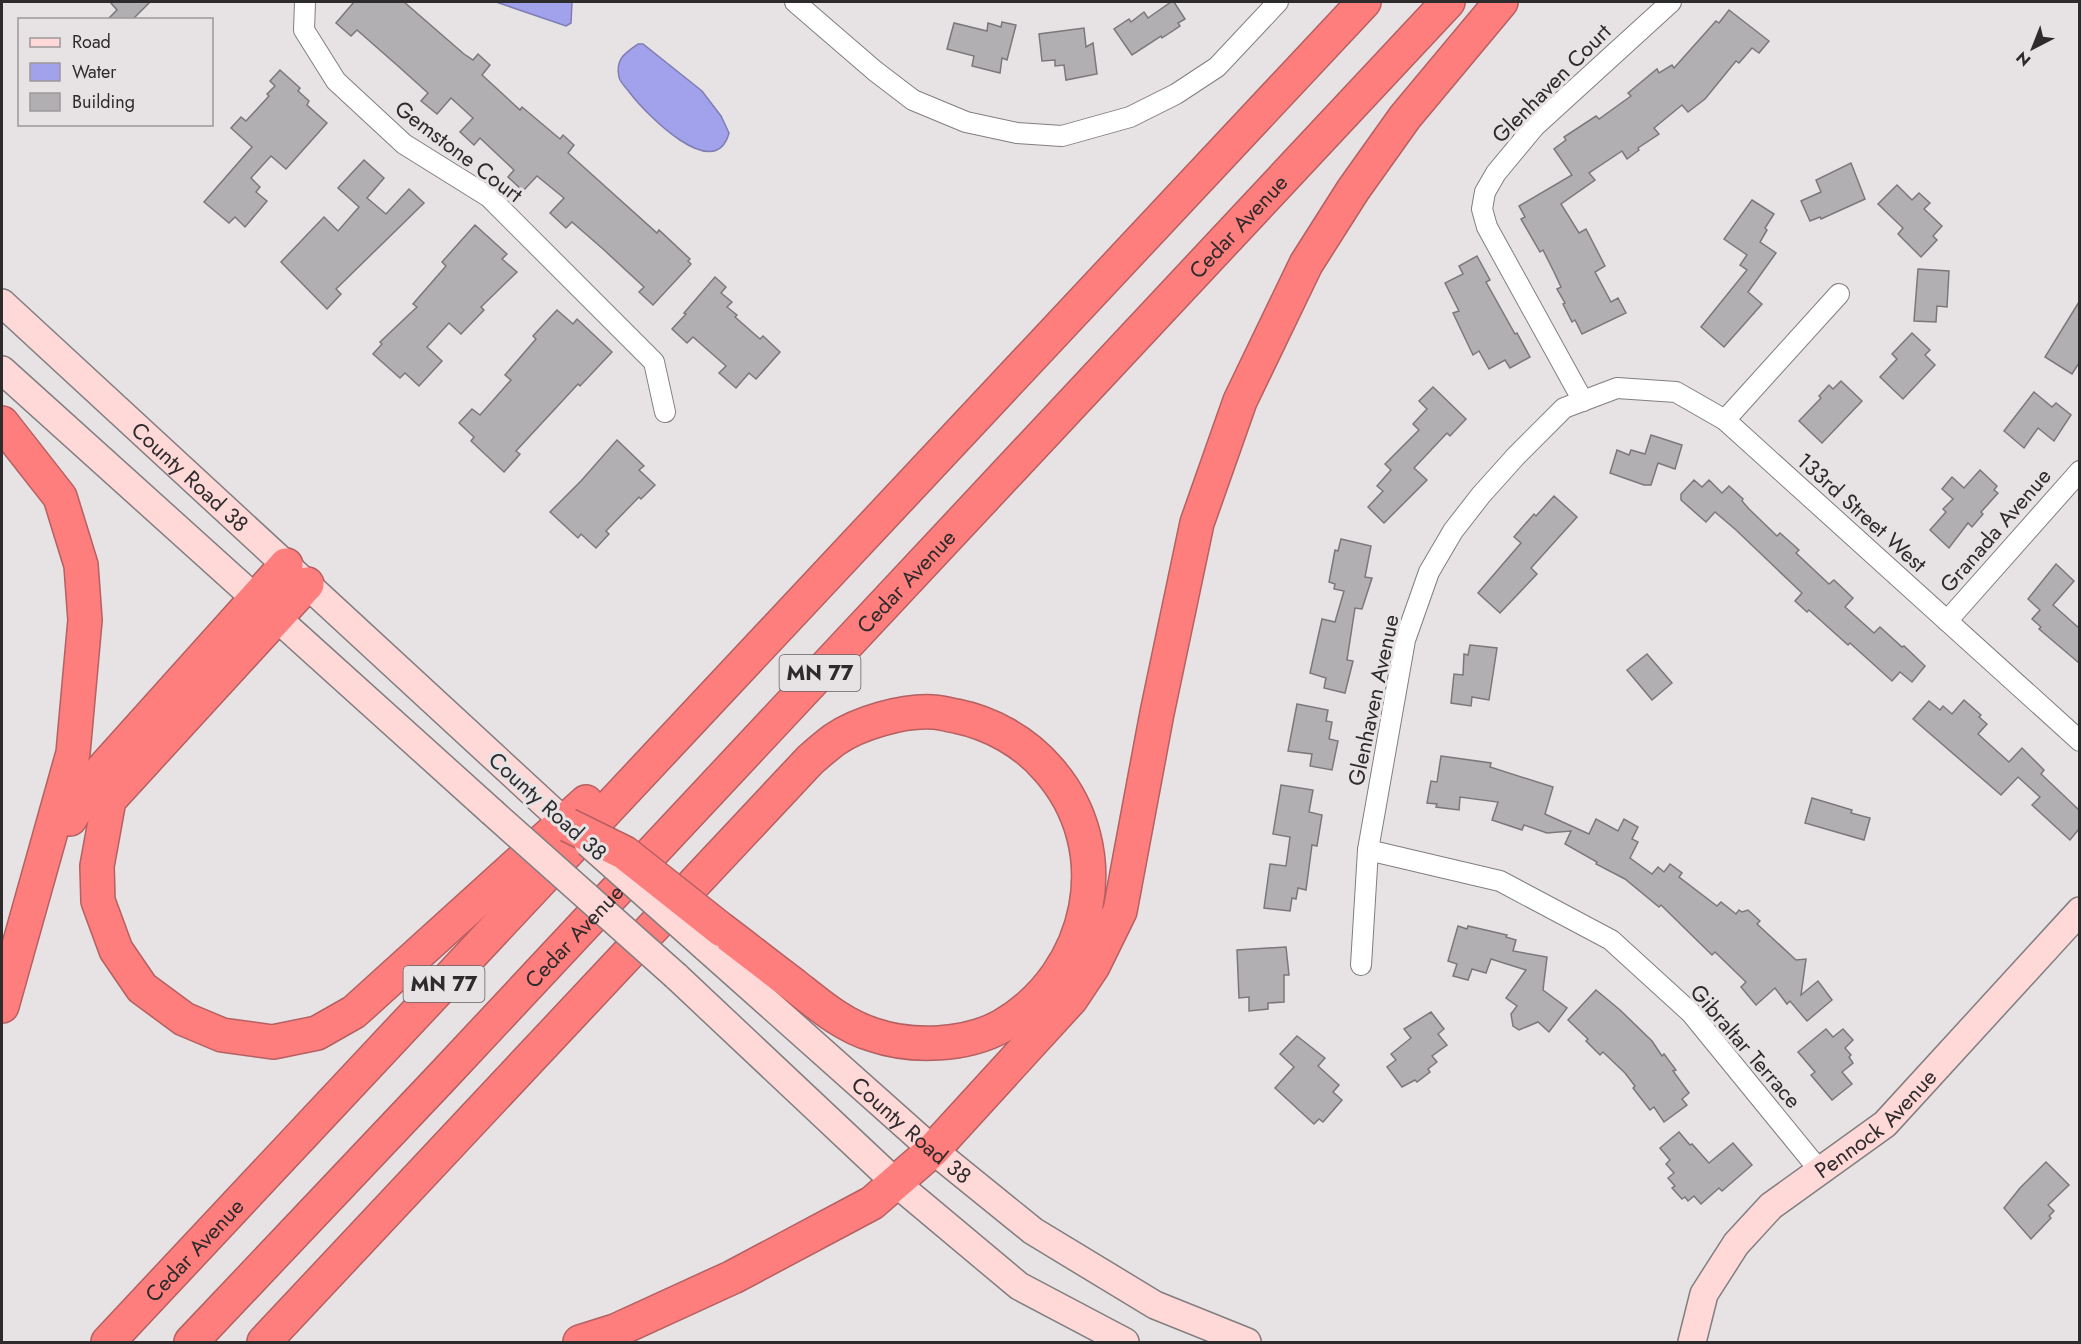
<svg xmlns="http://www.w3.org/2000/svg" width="2081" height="1344" viewBox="0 0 2081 1344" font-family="Jost,sans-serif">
<rect width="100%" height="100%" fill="#e7e2e4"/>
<!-- water -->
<g fill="#a2a1ec" stroke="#7f7eb2" stroke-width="1.5">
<path d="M496,2H572L571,23L566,26Z"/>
<path d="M638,44H643L702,91L721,116L729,133C715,185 645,113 630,93C627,88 620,83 619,77C615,59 625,53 638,44Z"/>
</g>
<!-- building -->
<g fill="#b2afb3" stroke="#7b787c" stroke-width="1.5">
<path d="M110,2H150L132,20H107L117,10Z"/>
<path d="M354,2H404L464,54L473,60L478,54L490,65L482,75L520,110L522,107L560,139L563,135L574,145L568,153L657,233L659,230L690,259L688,261L691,264L653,305L639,292L644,287L603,249L572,222L566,228L550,213L564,198L537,176L523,191L508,177L514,170L480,138L474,145L460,132L473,118L451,98L437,114L421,101L428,93L398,66L357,30L351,36L336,23Z"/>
<path d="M1171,2H1174L1185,19L1178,23L1180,26L1162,38L1161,36L1132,55L1114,29L1129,19L1131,22L1144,12L1148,18Z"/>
<path d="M1729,10L1769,41L1759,53L1752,48L1739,63L1736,61L1705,99L1688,112L1682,105L1654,128L1659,134L1638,148L1639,150L1627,159L1622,151L1589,173L1595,180L1561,204L1579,233L1586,229L1605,266L1595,272L1611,302L1618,298L1626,313L1582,334L1575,320L1572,322L1563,304L1565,303L1557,289L1561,287L1554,272L1543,250L1540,252L1521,219L1525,217L1519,206L1572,175L1554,149L1566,140L1564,137L1596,116L1599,119L1631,96L1628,93L1657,69L1659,73L1672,65L1674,68L1716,21L1719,23Z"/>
<path d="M1002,22L1016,25L1007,60L1002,58L1000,73L972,66L974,56L947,49L954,23L987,31L988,23L1001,27Z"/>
<path d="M1084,28L1086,47L1093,43L1097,74L1066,80L1064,65L1055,66V60L1042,61L1039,34Z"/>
<path d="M280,70L300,88L298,91L309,101L307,105L327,123L286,169L271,156L251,178L260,187L256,192L267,201L245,227L235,217L229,223L204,202L252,147L231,128L241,117L246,121L269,96L267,94L275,86L270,81Z"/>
<path d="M364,160L384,178L367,198L386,214L409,189L424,203L336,289L341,294L327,309L281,262L324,217L338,231L359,207L338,188Z"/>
<path d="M1851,163L1865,199L1821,219L1820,217L1810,221L1801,201L1821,192L1816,180Z"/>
<path d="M1897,185L1912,200L1919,193L1930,203L1924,209L1942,226L1933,236L1937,240L1921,257L1898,234L1903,228L1878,204Z"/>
<path d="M1752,200L1774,214L1765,228L1767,230L1760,242L1776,253L1748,292L1762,304L1724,347L1701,327L1747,270L1740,265L1747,255L1724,239Z"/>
<path d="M475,225L507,254L502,259L517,272L481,307L484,310L461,334L449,323L427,347L442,361L419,386L405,373L400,378L373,354L382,344L380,342L417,307L413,304L446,266L442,262Z"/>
<path d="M1477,256L1490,280L1486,282L1515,334L1517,333L1530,357L1510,368L1505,360L1489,369L1479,351L1473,355L1453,313L1459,311L1445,283L1463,274L1459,266Z"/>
<path d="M1918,269L1949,271L1947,307L1937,306L1936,322L1914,321Z"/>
<path d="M715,277L726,287L721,293L732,302L727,307L737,315L735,317L760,339L763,336L780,352L756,379L749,373L736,388L719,373L726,366L693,337L687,343L672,329L686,314L684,313Z"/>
<path d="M2079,302V363L2072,374L2045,357Z"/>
<path d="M557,310L573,324L577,319L612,352L580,386L578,384L516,451L520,454L504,472L471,441L474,437L459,423L472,409L480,415L511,380L505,375L536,339L533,336Z"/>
<path d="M1912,333L1930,350L1925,355L1935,365L1903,399L1880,377L1897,359L1892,354Z"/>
<path d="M1841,381L1862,401L1822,443L1799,421L1821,398L1819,396L1829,385L1833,389Z"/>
<path d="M1433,387L1466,419L1450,436L1447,433L1414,468L1427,480L1384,523L1368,507L1383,491L1377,486L1391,470L1385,464L1419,430L1413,424L1427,409L1419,401Z"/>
<path d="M2034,392L2052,407L2056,403L2071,415L2054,441L2038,428L2024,448L2004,431Z"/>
<path d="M1651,435L1682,445L1675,469L1658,463L1651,485H1644L1610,473L1617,450L1629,455L1631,450L1645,454Z"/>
<path d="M617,440L644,466L639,470L655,485L641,499L639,497L606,531L609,534L596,548L581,534L578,538L550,512L581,481Z"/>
<path d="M1980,470L1997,486L1994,490L1998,493L1981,512L1983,514L1972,527L1968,523L1949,548L1930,530L1946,512L1943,509L1953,499L1942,489L1952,477L1964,488Z"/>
<path d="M1694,480L1702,487L1709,480L1722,493L1729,486L1743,499L1742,501L1749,509L1777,536L1780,533L1799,550L1796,553L1829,584L1834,580L1853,598L1845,607L1874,633L1880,627L1902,647L1904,646L1925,666L1912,682L1900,672L1892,681L1850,643L1848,645L1809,610L1807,612L1795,601L1802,593L1736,530L1715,512L1706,522L1681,500V494Z"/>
<path d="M1554,496L1577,517L1531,568L1537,574L1500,613L1478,593L1521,543L1514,537L1534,514L1536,516Z"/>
<path d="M1341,539L1371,546L1365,577L1372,578L1362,609L1355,608L1347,660L1353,661L1345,693L1324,688L1326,678L1310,673L1322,619L1335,622L1344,591L1334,589L1335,584L1329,582L1335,550L1338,551Z"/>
<path d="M2056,564L2074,581L2053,605L2079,628V663L2039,629L2041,627L2032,619L2040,610L2028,599Z"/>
<path d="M1470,645L1497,648L1489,700L1472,697L1471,706L1451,703L1454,674L1463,675L1464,654L1468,655Z"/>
<path d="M1647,654L1672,683L1652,700L1627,670Z"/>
<path d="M1964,700L1981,715L1979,717L1987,724L1978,734L2009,762L2022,748L2044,770L2041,774L2079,810V829L2070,840L2032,805L2040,797L2018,777L2001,795L1913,719L1929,701L1940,710L1943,706L1952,714Z"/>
<path d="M1297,704L1328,710L1326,721L1332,722L1329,739L1338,741L1332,770L1310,766L1312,754L1288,751Z"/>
<path d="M1441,756L1491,763L1490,767L1553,787L1545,814L1589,834L1596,819L1618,831L1624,819L1638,827L1632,839L1638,842L1630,858L1652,874L1658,867L1664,872L1670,864L1682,873L1679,877L1717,906L1721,902L1736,914L1739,910L1742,912L1748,910L1760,921L1757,924L1796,960L1806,959L1801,995L1818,981L1832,1000L1807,1021L1790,1001L1787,1004L1775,988L1756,1005L1741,987L1746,982L1715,952L1712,955L1661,905L1659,907L1625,879L1596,864L1597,862L1565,844L1571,831L1547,833L1524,825L1522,830L1492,820L1498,802L1460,797L1459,810L1436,807L1437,804L1427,803L1431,781L1437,782Z"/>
<path d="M1281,785L1313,790L1309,812L1322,815L1317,846L1312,845L1306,890L1298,888L1296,899L1292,898L1290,911L1264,908L1270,864L1286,866L1290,837L1273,834Z"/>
<path d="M1812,798L1852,810L1851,813L1870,818L1864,840L1805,823Z"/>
<path d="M1458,926L1467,929L1468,926L1507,935L1506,937L1516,940L1513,951L1547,957L1543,990L1567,1008L1549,1032L1538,1022L1519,1030L1513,1026L1511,1014L1517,1006L1506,998L1526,970L1491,959L1486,973L1472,969L1468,980L1453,976L1457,964L1448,961Z"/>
<path d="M1286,947L1289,975H1284V1002L1268,1003V1009L1249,1011V997L1239,998L1237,950Z"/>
<path d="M1596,990L1620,1010L1652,1041L1662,1056L1664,1054L1676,1070L1673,1071L1689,1093L1682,1099L1687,1105L1664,1122L1654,1107L1650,1110L1633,1088L1635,1086L1625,1073L1603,1052L1600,1055L1586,1041L1588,1039L1568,1020Z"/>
<path d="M1431,1012L1444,1029L1438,1034L1447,1045L1432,1056L1437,1062L1428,1069L1430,1072L1417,1082L1415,1080L1402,1087L1387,1067L1396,1060L1391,1054L1411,1038L1404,1029Z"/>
<path d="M1826,1029L1833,1037L1843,1029L1853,1040L1845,1048L1851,1055L1849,1057L1853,1063L1842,1072L1852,1084L1832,1100L1811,1075L1815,1072L1798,1052Z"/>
<path d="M1297,1036L1325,1058L1318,1066L1339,1085L1333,1092L1342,1100L1323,1122L1319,1119L1314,1124L1275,1088L1294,1067L1280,1054Z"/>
<path d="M1679,1132L1690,1145L1692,1144L1709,1163L1733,1143L1752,1165L1722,1191L1719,1188L1701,1204L1694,1196L1688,1201L1685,1197L1682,1199L1672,1188L1675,1186L1668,1178L1674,1173L1666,1164L1670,1160L1660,1148Z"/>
<path d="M2046,1162L2069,1185L2048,1205L2054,1211L2049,1216L2051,1218L2031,1239L2004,1208L2020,1188Z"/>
</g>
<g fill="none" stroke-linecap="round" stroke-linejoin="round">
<!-- street casing -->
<g stroke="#827e80" stroke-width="22">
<g id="street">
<path d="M305,2L304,30L336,81L404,144L489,197L654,362L665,412"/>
<path d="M795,2L875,71L913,100L966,122L1017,133L1062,136L1130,117L1176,94L1217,67L1278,2"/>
<path d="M1583,401L1487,227L1482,209L1485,192L1496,173L1535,126L1671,2"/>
<path d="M1725,420L1839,294"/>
<path d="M1947,621L2080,471"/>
<path d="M1368,850L1500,881L1611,940L1691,1013L1820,1171"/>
<path d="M1361,965L1368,850L1405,640L1429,572L1453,531L1481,495L1516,456L1564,408L1617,388L1676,392L1725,420L2080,741"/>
</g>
</g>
<!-- secondary casing -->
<g stroke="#827e80" stroke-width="30">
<g id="secondary">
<path id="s1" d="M2,303L558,816"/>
<path d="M2,370L492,812"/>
<path id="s2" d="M705,947L933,1150L1033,1231L1155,1305L1247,1342"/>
<path d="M676,976L896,1183L1019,1286L1125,1342"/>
<path id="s3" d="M1692,1342L1704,1294L1736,1244L1771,1206L1885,1124L2080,911"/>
</g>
</g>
<!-- highway casing -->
<g stroke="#b56061" stroke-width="36">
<g id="highway">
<path d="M2,423L60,497L81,565L85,620L73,753L2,1006"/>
<path d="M307,584L109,800L97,866L98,901L116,950L142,988L184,1019L222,1035L273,1042L317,1033L354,1012L586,802"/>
<path d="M70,819L101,771L286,565"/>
<path id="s4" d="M108,1342L1364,2"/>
<path id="s5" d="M191,1342L441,1078L1448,2"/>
<path d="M264,1342L810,760C818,753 826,746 834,740C858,723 904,710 933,712C941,712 948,715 956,716C991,723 1025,742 1048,769C1119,849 1093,973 1002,1026C966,1046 912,1048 874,1035C843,1026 818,1004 794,985C770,967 746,948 722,930"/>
<path d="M580,1342L615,1331L733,1277L872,1203L933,1150L1071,999L1093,966L1120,911L1157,713L1197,523L1240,401L1306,264L1353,190L1405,117L1501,2"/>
</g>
</g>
<!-- street -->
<use href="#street" stroke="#fff" stroke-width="20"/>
<!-- secondary -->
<use href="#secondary" stroke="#ffd8d8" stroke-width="27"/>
<!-- highway -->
<use href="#highway" stroke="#fe7d7d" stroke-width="33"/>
<!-- secondary-bridge casing -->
<g stroke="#827e80" stroke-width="30" stroke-linecap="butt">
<g id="secondary-bridge">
<path d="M492,812L676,976"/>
<path d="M588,843L705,947"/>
</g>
</g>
<!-- highway-bridge casing -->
<g stroke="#b56061" stroke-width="36" stroke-linecap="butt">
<path id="highway-bridge" d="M568,825L625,853L722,930"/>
</g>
<!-- secondary-bridge -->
<use href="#secondary-bridge" stroke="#ffd8d8" stroke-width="27"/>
<!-- highway-bridge -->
<use href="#highway-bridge" stroke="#fe7d7d" stroke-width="33"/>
</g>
<g text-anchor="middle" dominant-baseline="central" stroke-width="6" stroke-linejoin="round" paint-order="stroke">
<!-- shield labels -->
<g fill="#e7e2e4" stroke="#656263" stroke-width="1.5">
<rect x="779.5" y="655" width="81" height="36" rx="4.5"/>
<rect x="403.5" y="966" width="81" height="36" rx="4.5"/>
</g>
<g font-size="21" font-weight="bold" fill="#2d2b2c">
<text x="820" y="673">MN 77</text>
<text x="444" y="984">MN 77</text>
</g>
<!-- street labels -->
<g font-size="22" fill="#2d2b2c" stroke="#e7e2e4">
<text transform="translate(1551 83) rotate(-45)">Glenhaven Court</text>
<text transform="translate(459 151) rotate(37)">Gemstone Court</text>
<text stroke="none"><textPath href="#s5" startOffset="1530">Cedar Avenue</textPath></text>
<text stroke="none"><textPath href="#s1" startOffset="256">County Road 38</textPath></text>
<text transform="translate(1862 512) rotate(42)">133rd Street West</text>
<text transform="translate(1995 530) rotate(-49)">Granada Avenue</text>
<text stroke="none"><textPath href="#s5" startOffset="1044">Cedar Avenue</textPath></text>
<text transform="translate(1373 700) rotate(-78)">Glenhaven Avenue</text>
<text transform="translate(548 806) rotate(42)">County Road 38</text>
<text stroke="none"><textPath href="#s5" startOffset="558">Cedar Avenue</textPath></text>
<text transform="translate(1746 1046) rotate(49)">Gibraltar Terrace</text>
<text stroke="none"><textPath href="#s3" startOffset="294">Pennock Avenue</textPath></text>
<text stroke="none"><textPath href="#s2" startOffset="276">County Road 38</textPath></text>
<text stroke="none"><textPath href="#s4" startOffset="126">Cedar Avenue</textPath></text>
</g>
</g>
<!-- border -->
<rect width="2081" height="1344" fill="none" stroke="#2d2b2c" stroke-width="6"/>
<!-- legend -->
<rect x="18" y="18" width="195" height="108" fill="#e7e2e4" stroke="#9d999a" stroke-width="1.5"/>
<rect x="30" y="38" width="30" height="9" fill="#ffd8d8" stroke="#9d999a" stroke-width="1.5"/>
<text x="72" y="48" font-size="18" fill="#2d2b2c">Road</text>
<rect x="30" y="63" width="30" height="18" fill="#a2a1ec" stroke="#9d999a" stroke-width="1.5"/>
<text x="72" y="78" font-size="18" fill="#2d2b2c">Water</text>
<rect x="30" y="93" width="30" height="18" fill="#b2afb3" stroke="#9d999a" stroke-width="1.5"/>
<text x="72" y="108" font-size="18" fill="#2d2b2c">Building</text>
<!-- north arrow -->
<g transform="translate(2033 48) rotate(222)" stroke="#e7e2e4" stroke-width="4.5" paint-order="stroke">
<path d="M0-4.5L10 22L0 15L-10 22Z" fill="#2d2b2c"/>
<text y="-9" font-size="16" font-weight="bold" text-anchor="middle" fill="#2d2b2c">N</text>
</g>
</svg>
